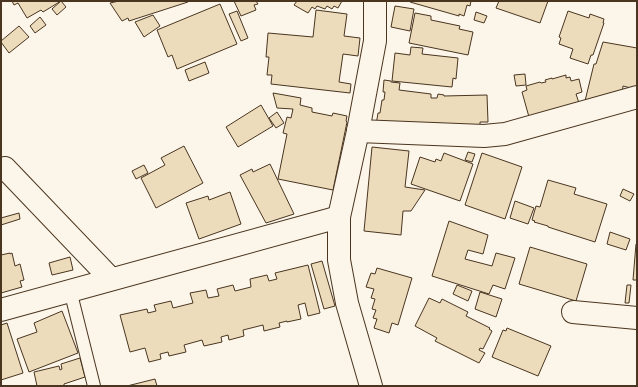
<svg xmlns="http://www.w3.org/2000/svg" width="638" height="387" viewBox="0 0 638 387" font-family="'Noto Sans',sans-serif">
<rect width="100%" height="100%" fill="#fbf6e9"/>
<!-- building -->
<g fill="#ecdcbc" stroke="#4a3520">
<path d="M12,1H61L43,12L41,10L27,18L18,3L14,5Z"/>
<path d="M61,1L66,7L57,15L52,9Z"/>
<path d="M119,1H187L188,2L129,21L128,18L122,21L110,3Z"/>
<path d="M234,1H256L258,4L254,5L256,10L241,16Z"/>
<path d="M297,1H342L338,8L334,6L332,9L327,6L325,9L317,6L315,9L312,7L308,13L294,5Z"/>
<path d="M410,1H471L470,6L467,5L464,16L459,14V16L410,2Z"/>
<path d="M499,1H548L540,23L496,8Z"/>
<path d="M220,4L237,44L177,69L172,55L168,57L157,30Z"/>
<path d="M395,6L414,9L410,31L391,27Z"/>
<path d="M316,10L347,14L344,36L360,38L358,56L343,54L339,82L351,84L350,93L271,84L272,75H267L269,57H266L268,33L313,37Z"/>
<path d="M237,11L248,38L241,41L229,14Z"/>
<path d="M568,11L589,18L590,14L604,19L603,23H604L593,55H591L588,64L570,58L573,49L559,44L561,38L559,37Z"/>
<path d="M476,12L487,16L484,23L474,20Z"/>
<path d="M415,13L431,16V20L460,26L459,29L473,32L468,55L409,43Z"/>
<path d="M153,15L160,26L144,37L135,22Z"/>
<path d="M40,17L46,25L35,33L30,26Z"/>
<path d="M19,26L29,37L9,53L1,42V41Z"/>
<path d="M603,42L637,48V84L635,89L623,86L622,94L584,105L594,64H596Z"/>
<path d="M411,47L423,48L422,54L458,58L456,79L453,78L452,87L392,81L395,53L410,55Z"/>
<path d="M205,62L209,73L189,81L185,70Z"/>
<path d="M525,74L526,85L516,86L514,75Z"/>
<path d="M566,75V78L570,77L571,81L579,79L582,92L576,94L579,103L529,117L522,92L527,90L526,86L540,82L541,83L546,82L545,80L552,78V79Z"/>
<path d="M384,80L391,81V82L400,83L399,90L431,94V98H437L438,94L444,95V96L487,95L488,122H480V130L376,125L378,113H380L382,100H384L385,92H383Z"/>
<path d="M273,93L301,98L300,105L312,108V112L332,116L333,113L347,116L346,121L347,122L333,190L278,179L287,134L283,133L287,117L291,118L293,109L277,108Z"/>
<path d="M261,105L273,126L238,147L226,127Z"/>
<path d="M277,112L284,123L276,128L269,118Z"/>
<path d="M184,146L203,183L156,208L141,178L165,165L161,158Z"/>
<path d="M372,147L409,151L405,187L425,190L411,211H403L401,235L364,231Z"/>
<path d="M468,152L475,154L472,162L465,160Z"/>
<path d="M444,153L473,164L460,201L411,184L420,157L435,162L436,159L441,161Z"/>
<path d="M482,153L522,167L505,219L465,205Z"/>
<path d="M270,164L294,214L266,223L240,175L252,169L253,172Z"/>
<path d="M144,165L148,173L136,179L132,171Z"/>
<path d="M548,180L576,188L574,194L607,204L595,242L548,227V226L534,222L535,221L532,220L536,206L540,207Z"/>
<path d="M623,189L634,194L630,201L620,196Z"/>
<path d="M230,192L241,224L199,239L186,203L208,196L209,200Z"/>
<path d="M515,201L534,208L528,224L510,218Z"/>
<path d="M19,213L20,219L1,225V218Z"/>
<path d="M449,221L488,235L483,254L468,250L465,259L492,266L496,253L515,258L505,289L493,285L489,294L432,276Z"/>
<path d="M610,232L630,239L626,250L607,244Z"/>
<path d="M636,244H637V280H633Z"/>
<path d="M530,247L587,264L576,301L519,284Z"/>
<path d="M10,253V254L12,253L15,266L20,264L24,280L20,281L22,287L1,293V255Z"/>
<path d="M70,257L73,270L52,275L49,263Z"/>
<path d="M322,261L335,306L324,309L311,264Z"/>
<path d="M308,265L320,313L308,316L305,303L298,305L301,319L287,322V321L279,323L280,327L264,331L263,325L243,330L244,336L229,340L228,335L221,337L222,342L204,346L202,340L184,345L186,352L169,356L168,352L160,354L161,359L149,362L145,348L130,352L120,315L147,309L148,313L156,311L154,305L171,301L173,308L193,303L190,293L206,290L208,298L219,296L217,289L233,285L235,291L251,287L250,279L267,275L269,281L277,279L275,273Z"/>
<path d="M377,268L412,278L398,325L392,323L389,333L374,328L377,319L373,318L376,310L372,309L375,299L371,298L374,289L366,287L371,273L375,274Z"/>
<path d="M457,285L472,291L468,301L453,294Z"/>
<path d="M627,285H631L629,303H625Z"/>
<path d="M480,292L502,299L496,317L475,309Z"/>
<path d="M429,298L440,303L442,299L468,312L466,316L490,328L489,329L492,331L483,349L480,348L479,350L485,353L479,363L435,341L437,338L415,326Z"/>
<path d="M62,311L78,353L29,372L17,339L37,332L34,323Z"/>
<path d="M7,323L23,373L1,380V325Z"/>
<path d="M507,328L551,346L538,376L492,357L503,330L506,331Z"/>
<path d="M80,358L85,377L64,384V386H37L34,372L59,366L60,370L62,369L61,364Z"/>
<path d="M155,379L157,386H127Z"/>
</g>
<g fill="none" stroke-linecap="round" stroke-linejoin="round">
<!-- lane casing -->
<g stroke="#4a3520" stroke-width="14">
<path id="lane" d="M70,290L94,386"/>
</g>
<!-- street casing -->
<g stroke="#4a3520" stroke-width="24">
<g id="street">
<path d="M358,131L484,136L505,134L637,97"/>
<path d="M5,168L111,279"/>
<path d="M1,310L339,217"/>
<path d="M573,312L637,318"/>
</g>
</g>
<!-- secondary casing -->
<g stroke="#4a3520" stroke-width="24">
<path id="secondary" d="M371,386L347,303L339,260V217L358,131L375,41V1"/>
</g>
<!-- lane -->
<use href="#lane" stroke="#fbf6e9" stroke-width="12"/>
<!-- street -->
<use href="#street" stroke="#fbf6e9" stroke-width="22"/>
<!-- secondary -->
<use href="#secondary" stroke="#fbf6e9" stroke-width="22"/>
</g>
<!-- border -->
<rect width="638" height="387" fill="none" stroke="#4a3520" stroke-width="4"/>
</svg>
